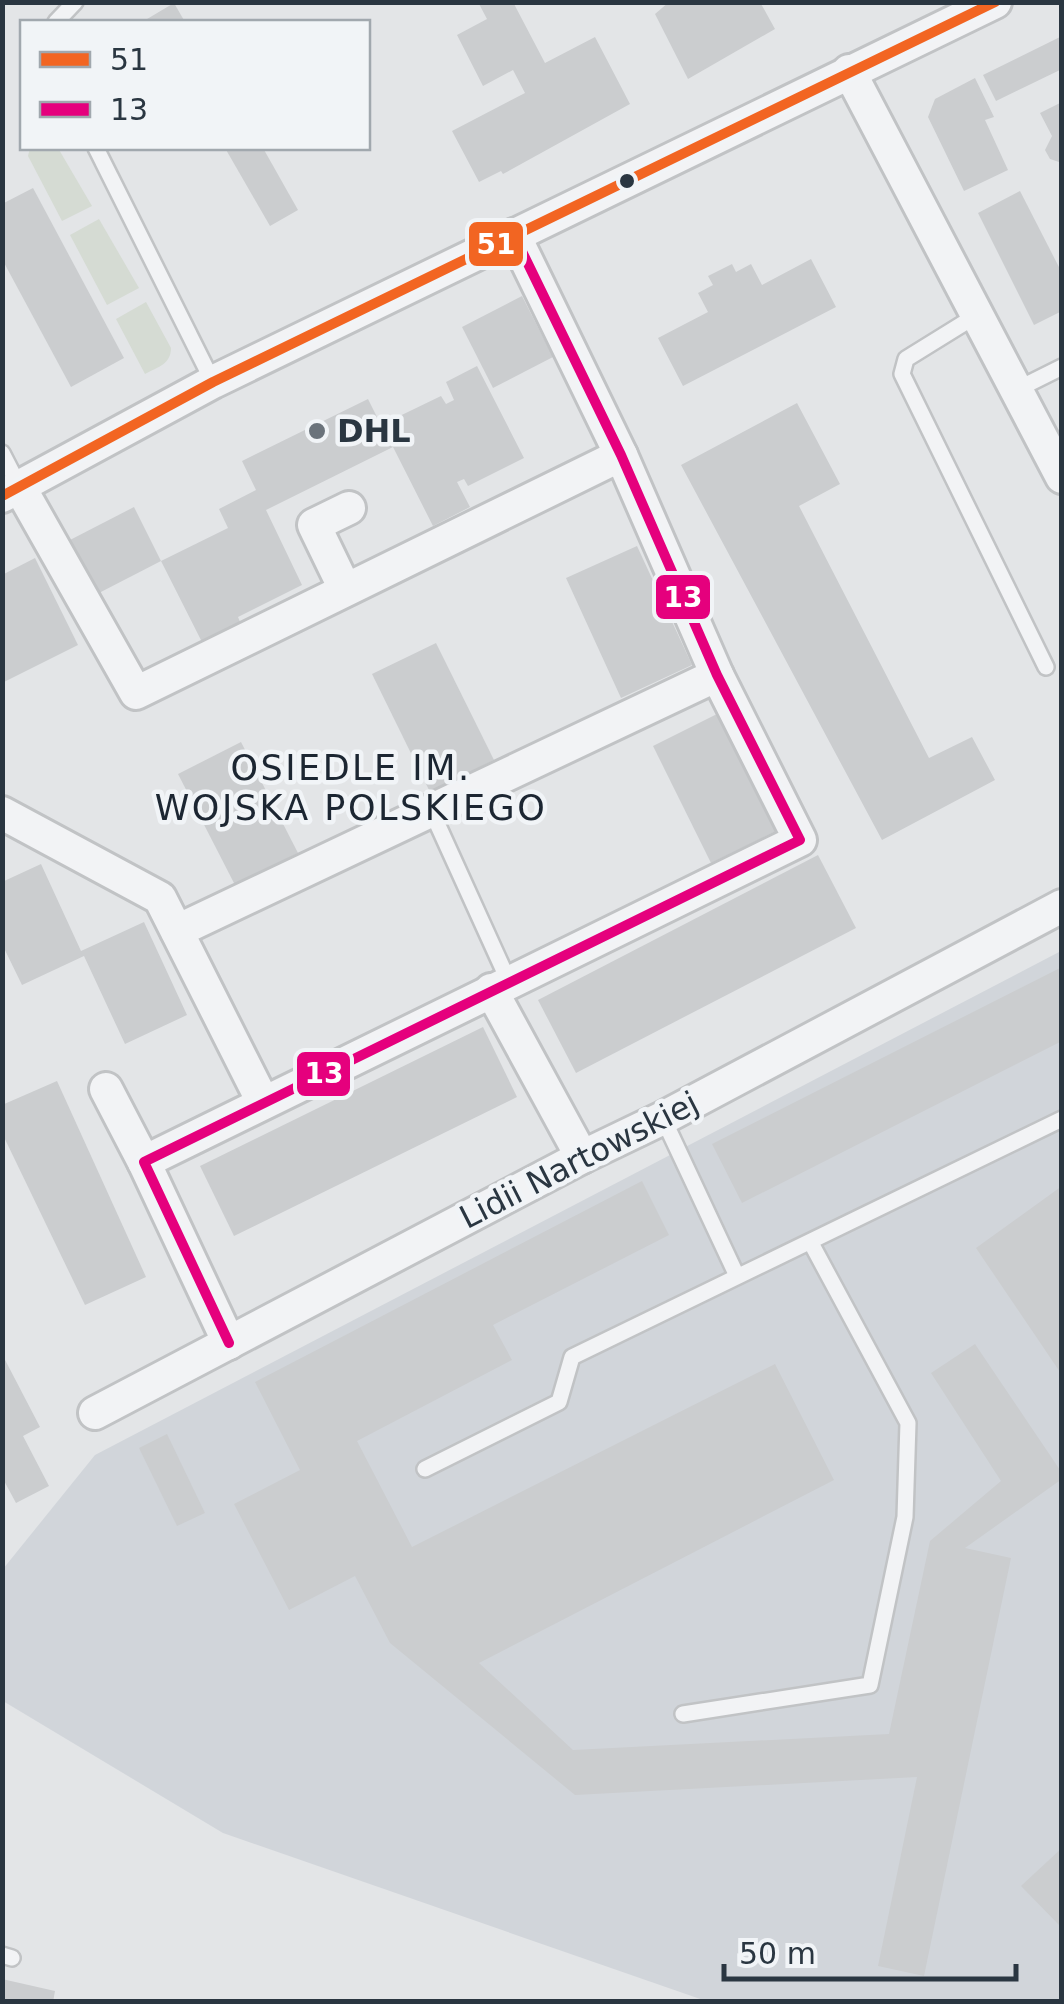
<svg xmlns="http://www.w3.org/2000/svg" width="1064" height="2004" viewBox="0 0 1064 2004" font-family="'DejaVu Sans',sans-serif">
<rect width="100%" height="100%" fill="#e3e5e7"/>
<!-- built -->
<path fill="#d1d5da" d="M1061,951V2001H706L223,1833L3,1701V1569L95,1455Z"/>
<!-- green -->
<g fill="#d5dbd3">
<path d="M30,148H58L92,206L62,221L28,156Z"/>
<path d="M99,219L139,288L107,305L70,235Z"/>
<path d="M146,302L171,348C171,364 158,367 145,374L116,319Z"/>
</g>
<!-- building -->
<g fill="#cbcdcf">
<path d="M478,2H513L545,63L595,37L630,104L503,174L501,171L479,182L452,131L525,93L513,70L483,86L457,35L487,19Z"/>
<path d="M669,2H760L775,29L688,79L655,14Z"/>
<path d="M174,3L185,22H142Z"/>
<path d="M1062,36V69L996,101L983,75Z"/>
<path d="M975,78L994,117L985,120L1008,170L964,191L928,117L935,99Z"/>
<path d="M1062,102V161L1059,162L1050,159L1045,150L1052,136L1040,113Z"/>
<path d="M225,148H263L298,210L270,226Z"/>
<path d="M33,188L124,358L71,387L2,259V204Z"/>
<path d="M1020,191L1062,273V311L1034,325L978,213Z"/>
<path d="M811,259L836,307L683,386L658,338L708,312L698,293L713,285L708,276L732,264L736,272L751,264L762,285Z"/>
<path d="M522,296L553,357L493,388L462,327Z"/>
<path d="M477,366L524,458L468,486L464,479L457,482L470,507L433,526L393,447L266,510L302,585L238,617L243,629L205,648L161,561L228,528L219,509L256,490L242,461L368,399L381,425L441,396L446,404L454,400L446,382Z"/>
<path d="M797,403L840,484L799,506L929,758L972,737L995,780L882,840L681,465Z"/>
<path d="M134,507L161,561L97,594L70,540Z"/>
<path d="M637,546L692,665L621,698L566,578Z"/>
<path d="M35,558L78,645L2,683V575Z"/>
<path d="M436,643L494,760L430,792L372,674Z"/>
<path d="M721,712L780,829L711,863L653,746Z"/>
<path d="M241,742L298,853L235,885L178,774Z"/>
<path d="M818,855L856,928L576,1073L538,1000Z"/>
<path d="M41,864L81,951L144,922L187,1015L125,1044L84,956L22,985L2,944V882Z"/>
<path d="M1062,967V1041L742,1203L712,1144Z"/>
<path d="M483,1027L517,1097L234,1236L200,1166Z"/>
<path d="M57,1081L146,1277L85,1305L2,1133V1105Z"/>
<path d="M642,1181L669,1235L493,1325L512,1360L357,1441L412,1547L775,1364L834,1480L479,1663L573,1750L889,1734L930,1541L1001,1481L931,1373L975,1344L1062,1473V1479L965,1548L1011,1558L924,1976L878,1966L917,1777L575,1795L390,1643L355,1576L289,1610L234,1504L300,1470L255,1382Z"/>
<path d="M1062,1186V1375L976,1248Z"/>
<path d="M2,1354L40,1427L23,1436L49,1486L16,1503L2,1477V1447L5,1446L2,1441Z"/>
<path d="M167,1434L205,1513L177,1526L139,1448Z"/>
<path d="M1062,1848V1928L1021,1886Z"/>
<path d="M2,1979L55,1991L53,2002H2Z"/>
</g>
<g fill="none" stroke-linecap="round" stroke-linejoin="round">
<!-- service casing -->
<g stroke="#c1c3c5" stroke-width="20">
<g id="service">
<path d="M56,22L75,2"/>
<path d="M96,148L213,382"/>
<path d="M977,315L906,359L902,374L1046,667"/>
<path d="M1016,390L1062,367"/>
<path d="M2,453L19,486"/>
<path d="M431,810L509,982"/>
<path d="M663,1118L737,1276"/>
<path d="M425,1469L559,1402L572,1357L1062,1119"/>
<path d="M683,1714L870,1685L905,1517L908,1423L811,1243"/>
<path d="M2,1955L12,1958"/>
</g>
</g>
<!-- minor casing -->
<g stroke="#c1c3c5" stroke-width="38">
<g id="minor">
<path d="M849,71L1062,477"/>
<path d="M19,486L136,693L621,455"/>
<path d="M2,496L213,382L995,2"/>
<path d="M345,589L314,525L349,508"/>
<path d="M2,813L160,898L263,1102"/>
<path d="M177,931L717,675"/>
<path d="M491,990L582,1157"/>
<path d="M106,1089L144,1162"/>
<path d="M229,1343L144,1162L800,840L717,675L621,455L514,235"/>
<path d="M95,1413L582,1157L663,1118L1062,906"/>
</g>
</g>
<!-- service -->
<use href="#service" stroke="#f2f3f5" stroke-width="15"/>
<!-- minor -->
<use href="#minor" stroke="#f2f3f5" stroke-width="32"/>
<!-- bus-1 casing -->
<g stroke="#f1f4f7" stroke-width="18">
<path id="bus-1" d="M2,496L213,382L995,2"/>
</g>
<!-- bus-2 casing -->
<g stroke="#f1f4f7" stroke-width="18">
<path id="bus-2" d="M229,1343L144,1162L800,840L717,675L621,455L514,235"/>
</g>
<!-- bus-1 -->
<use href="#bus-1" stroke="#f26522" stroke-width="10"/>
<!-- bus-2 -->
<use href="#bus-2" stroke="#e5007d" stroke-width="10"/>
</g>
<!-- markers -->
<circle fill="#2a3641" stroke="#f1f4f7" stroke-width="4" cx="627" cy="181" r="9"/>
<circle fill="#6b737b" stroke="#f1f4f7" stroke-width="4" cx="317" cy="431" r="10"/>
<g text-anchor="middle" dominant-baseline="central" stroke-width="9" stroke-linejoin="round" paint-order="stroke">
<!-- poi labels -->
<g font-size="32" font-weight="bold" fill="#2a3641" stroke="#f1f4f7" text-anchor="start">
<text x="337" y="431">DHL</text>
</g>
<!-- street labels -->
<g font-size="32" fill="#2a3641" stroke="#f1f4f7">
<text transform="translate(579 1160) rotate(-27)">Lidii Nartowskiej</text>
</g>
<!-- neighbourhood labels -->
<g font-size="35" letter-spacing="2.5" fill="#1c2632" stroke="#f1f4f7">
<text x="351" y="768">OSIEDLE IM.<tspan x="351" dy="40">WOJSKA POLSKIEGO</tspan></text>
</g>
</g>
<g stroke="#f1f4f7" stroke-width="4">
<rect x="467" y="220" width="58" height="48" rx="10" fill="#f26522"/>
<rect x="654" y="573" width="58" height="48" rx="10" fill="#e5007d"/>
<rect x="295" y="1050" width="57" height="48" rx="10" fill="#e5007d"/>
</g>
<g font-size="28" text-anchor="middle" font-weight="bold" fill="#fff">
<text x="496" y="254">51</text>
<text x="683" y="607">13</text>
<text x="324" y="1083">13</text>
</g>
<!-- border -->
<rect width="1064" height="2004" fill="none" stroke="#2a3641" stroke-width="10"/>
<!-- legend -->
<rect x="20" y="20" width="350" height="130" fill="#f1f4f7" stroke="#a1a8ae" stroke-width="2.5"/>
<rect x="40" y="52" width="50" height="15" fill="#f26522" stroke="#a1a8ae" stroke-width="2.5"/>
<text x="110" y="70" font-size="30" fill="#2a3641">51</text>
<rect x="40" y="102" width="50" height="15" fill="#e5007d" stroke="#a1a8ae" stroke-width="2.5"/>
<text x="110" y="120" font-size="30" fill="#2a3641">13</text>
<!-- scale -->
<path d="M724 1964v15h292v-15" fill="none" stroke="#2a3641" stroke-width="5"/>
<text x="739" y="1964" font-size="30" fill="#2a3641" stroke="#f1f4f7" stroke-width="8" paint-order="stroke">50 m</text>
</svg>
